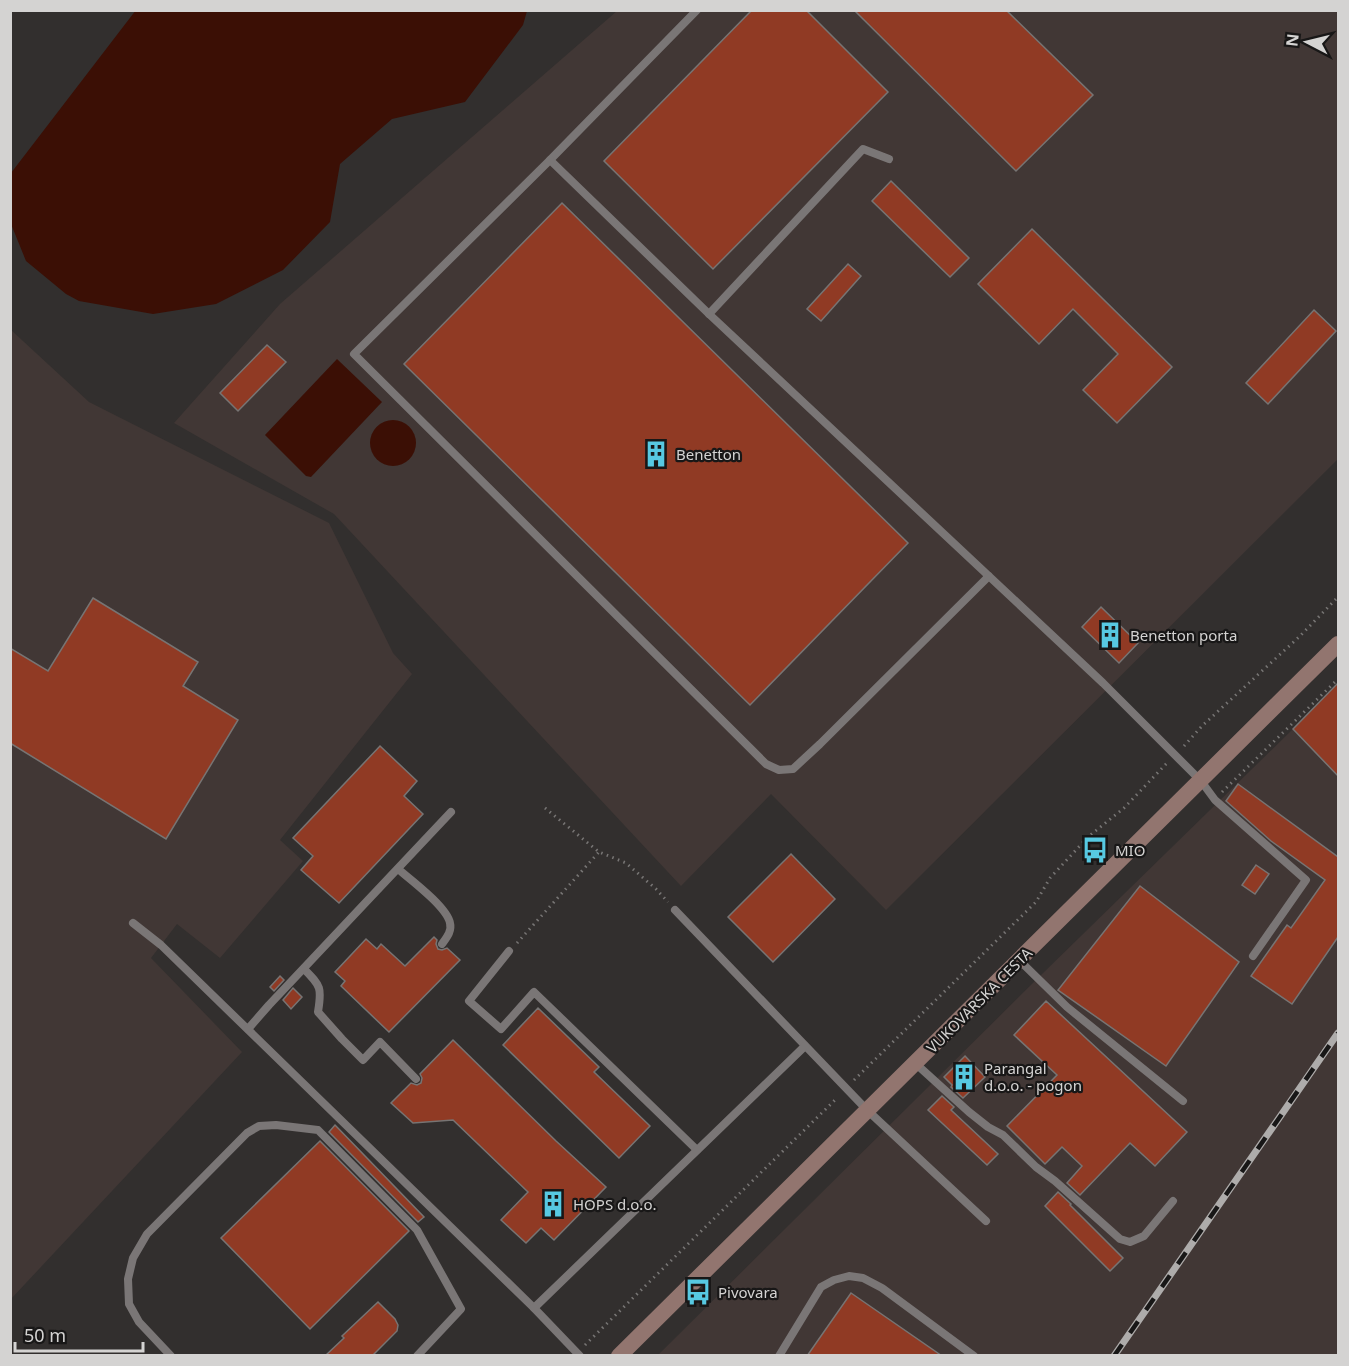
<svg xmlns="http://www.w3.org/2000/svg" width="1349" height="1366" font-family="'Noto Sans',sans-serif">
	<style>
		.built { fill: #413735 }
		.water { fill: #3b0f05 }
		.building { fill: #903a24; stroke: #777473; stroke-width: 1.5 }
		.lines { fill: none; stroke-linecap: round; stroke-linejoin: round }
		.path { stroke: #787675; stroke-width: 3; stroke-dasharray: 1.5 4.5; stroke-linecap: butt }
		.service { stroke: #7a7676; stroke-width: 8 }
		.secondary { stroke: #92756f; stroke-width: 16 }
		.rail-casing { stroke: #aeacab; stroke-width: 7 }
		.rail { stroke: #181717; stroke-width: 4.5; stroke-dasharray: 14; stroke-linecap: butt }
		.labels { text-anchor: middle; dominant-baseline: central; stroke-width: 4.5; stroke-linejoin: round; paint-order: stroke }
		.poi-label { font-size: 15px; fill: #d4d3d2; stroke: #181717; text-anchor: start }
		.street-label { font-size: 15px; fill: #d4d3d2; stroke: #181717 }
	</style>
	<rect width="100%" height="100%" fill="#322f2e"/>
	<g class="built">
		<path d="M 617,11 L 1338,11 L 1338,459 L 886,910 L 771,794 L 681,886 L 334,514 L 174,423 L 280,304 Z"/>
		<path d="M 10,329 L 89,402 L 329,523 L 393,653 L 412,674 L 280,840 L 303,861 L 220,958 L 177,924 L 151,958 L 242,1052 L 11,1299 Z"/>
		<path d="M 1338,685 L 1338,1355 L 657,1356 L 1038,978 Z"/>
	</g>
	<g class="water">
		<path d="M 136,10 L 527,10 L 527,11 L 523,25 L 465,102 L 392,119 L 340,164 L 330,222 L 283,270 L 216,304 L 153,314 L 79,301 L 66,294 L 26,261 L 11,224 L 11,173 Z"/>
		<path d="M 337,359 L 382,402 L 311,477 L 306,476 L 265,435 Z"/>
		<circle cx="393" cy="443" r="23"/>
	</g>
	<g class="building">
		<path d="M 752,10 L 806,10 L 888,92 L 713,269 L 604,161 Z"/>
		<path d="M 854,10 L 1006,10 L 1093,95 L 1016,171 Z"/>
		<path d="M 891,181 L 969,258 L 950,277 L 872,201 Z"/>
		<path d="M 562,203 L 908,543 L 750,705 L 404,364 Z"/>
		<path d="M 1032,229 L 1172,367 L 1117,423 L 1083,390 L 1118,354 L 1073,309 L 1039,344 L 978,284 Z"/>
		<path d="M 848,264 L 861,276 L 821,321 L 807,309 Z"/>
		<path d="M 1314,310 L 1336,331 L 1268,404 L 1246,383 Z"/>
		<path d="M 267,345 L 286,362 L 238,411 L 220,393 Z"/>
		<path d="M 93,598 L 198,662 L 183,686 L 238,720 L 166,839 L 10,743 L 10,648 L 48,671 Z"/>
		<path d="M 1101,607 L 1138,643 L 1119,663 L 1082,627 Z"/>
		<path d="M 1338,683 L 1338,776 L 1293,729 Z"/>
		<path d="M 380,746 L 417,781 L 404,796 L 423,814 L 339,903 L 301,870 L 313,856 L 293,838 Z"/>
		<path d="M 1238,784 L 1338,857 L 1338,937 L 1292,1004 L 1251,976 L 1287,925 L 1291,928 L 1325,880 L 1271,841 L 1226,801 Z"/>
		<path d="M 791,854 L 835,899 L 773,962 L 728,917 Z"/>
		<path d="M 1256,865 L 1269,874 L 1255,894 L 1242,885 Z"/>
		<path d="M 1140,886 L 1239,962 L 1166,1066 L 1058,990 Z"/>
		<path d="M 434,937 L 437,940 L 436,944 L 438,949 L 442,950 L 447,948 L 460,960 L 389,1032 L 341,986 L 345,981 L 335,972 L 366,939 L 377,949 L 381,944 L 405,966 Z"/>
		<path d="M 280,976 L 284,980 L 274,991 L 270,987 Z"/>
		<path d="M 293,988 L 302,997 L 291,1009 L 283,1000 Z"/>
		<path d="M 1046,1001 L 1187,1132 L 1155,1166 L 1130,1143 L 1080,1195 L 1067,1183 L 1082,1166 L 1062,1147 L 1045,1164 L 1007,1126 L 1057,1075 L 1014,1035 Z"/>
		<path d="M 538,1008 L 599,1067 L 594,1072 L 650,1126 L 619,1158 L 503,1045 Z"/>
		<path d="M 453,1040 L 556,1141 L 606,1187 L 554,1240 L 541,1228 L 526,1243 L 501,1220 L 528,1192 L 453,1120 L 413,1123 L 391,1103 L 411,1083 L 417,1085 L 421,1083 L 422,1078 L 420,1074 Z"/>
		<path d="M 965,1056 L 985,1077 L 963,1098 L 951,1087 L 952,1085 L 944,1077 Z"/>
		<path d="M 942,1096 L 954,1107 L 951,1110 L 998,1154 L 987,1165 L 928,1110 Z"/>
		<path d="M 335,1125 L 424,1217 L 418,1222 L 329,1132 Z"/>
		<path d="M 320,1141 L 409,1231 L 310,1329 L 221,1238 Z"/>
		<path d="M 1058,1192 L 1071,1204 L 1070,1205 L 1123,1258 L 1110,1271 L 1045,1206 Z"/>
		<path d="M 851,1293 L 942,1356 L 807,1356 Z"/>
		<path d="M 378,1302 L 395,1319 L 398,1325 L 397,1331 L 372,1356 L 325,1356 L 344,1338 L 342,1336 Z"/>
	</g>
	<g class="lines">
		<g class="path">
			<path d="M 1184,746 L 1202,726 L 1299,637 L 1338,597"/>
			<path d="M 1222,792 L 1338,679"/>
			<path d="M 545,808 L 599,852 L 626,863 L 656,889 L 668,902"/>
			<path d="M 517,943 L 599,852"/>
			<path d="M 854,1080 L 1036,902 L 1050,878 L 1088,837 L 1124,808 L 1167,763"/>
			<path d="M 585,1345 L 837,1098"/>
		</g>
		<g class="service">
			<path d="M 550,160 L 697,10"/>
			<path d="M 709,314 L 863,149 L 889,159"/>
			<path d="M 989,576 L 820,744 L 793,769 L 779,770 L 766,764 L 354,354 L 550,160 L 709,314 L 1103,683 L 1201,781 L 1215,800 L 1306,880 L 1253,956"/>
			<path d="M 398,869 C 411,880 447,907 450,923 C 452,931 447,937 442,944"/>
			<path d="M 675,910 L 867,1110 L 986,1221"/>
			<path d="M 133,923 L 161,945 L 534,1308 L 580,1356"/>
			<path d="M 509,951 L 469,1001 L 501,1029 L 534,992 L 697,1150"/>
			<path d="M 1019,960 L 1067,1007 L 1183,1101"/>
			<path d="M 304,969 C 321,986 322,988 318,1012 L 342,1039 L 363,1060 L 380,1042 L 416,1079"/>
			<path d="M 248,1029 L 269,1005 L 451,812"/>
			<path d="M 915,1063 L 969,1112 L 988,1127 L 1003,1135 L 1036,1167 L 1055,1181 L 1120,1239 L 1130,1242 L 1144,1236 L 1173,1201"/>
			<path d="M 534,1308 L 805,1046"/>
			<path d="M 171,1356 L 139,1322 L 129,1304 L 128,1279 L 133,1258 L 147,1234 L 247,1133 L 259,1126 L 276,1125 L 318,1130 L 417,1230 L 461,1309 L 417,1356"/>
			<path d="M 779,1356 L 821,1287 L 834,1280 L 849,1276 L 863,1278 L 882,1288 L 974,1356"/>
		</g>
		<path class="secondary" d="M 619,1356 L 1338,644"/>
		<g class="rail-casing">
			<path id="rail" d="M 1114,1356 L 1338,1033"/>
		</g>
		<use href="#rail" class="rail"/>
	</g>
	<defs>
		<g id="building-bare" transform="scale(2.07)"><path d="M-4-6H4V6H1V3H-1V6H-4ZM-2.5-4.3h1.7v1.8h-1.7ZM.8-4.3h1.7v1.8H.8ZM-2.5-1h1.7V.8h-1.7ZM.8-1h1.7V.8H.8Z" fill="#57c9e2" stroke="#181717" stroke-width="2.5" paint-order="stroke"/></g>
		<g id="bus-bare" transform="scale(2.07)"><path d="M-5-6H5V4H4V6H2V4H-2V6H-4V4H-5ZM-3.5-4V0h7V-4ZM-3.5 1.2v1.5H-2V1.2ZM2 1.2v1.5H3.5V1.2Z" fill="#57c9e2" stroke="#181717" stroke-width="2.5" paint-order="stroke"/></g>
	</defs>
	<g fill-rule="evenodd">
		<use href="#building-bare" x="656" y="454"/>
		<use href="#building-bare" x="1110" y="635"/>
		<use href="#bus-bare" x="1095" y="850"/>
		<use href="#building-bare" x="964" y="1077"/>
		<use href="#building-bare" x="553" y="1204"/>
		<use href="#bus-bare" x="698" y="1292"/>
	</g>
	<g class="labels">
		<g class="poi-label">
			<text x="676" y="454">Benetton</text>
			<text x="1130" y="635">Benetton porta</text>
			<text x="1115" y="850">MIO</text>
			<text x="984" y="1068">Parangal<tspan x="984" dy="17">d.o.o. - pogon</tspan></text>
			<text x="573" y="1204">HOPS d.o.o.</text>
			<text x="718" y="1292">Pivovara</text>
		</g>
		<g class="street-label">
			<text transform="translate(979 1000) rotate(-45)">VUKOVARSKA CESTA</text>
		</g>
	</g>
	<rect width="1349" height="1366" fill="none" stroke="#d4d3d2" stroke-width="24"/>
	<g transform="translate(1307 42) rotate(277)" stroke="#181717" stroke-width="4.5" paint-order="stroke">
	<path d="M0-4.5L10 22L0 15L-10 22Z" fill="#d4d3d2"/>
	<text y="-9" font-size="16" font-weight="bold" text-anchor="middle" fill="#d4d3d2">N</text>
	</g>
	<path d="M15 1342v9h128v-9" fill="none" stroke="#d4d3d2" stroke-width="3"/>
	<text x="24" y="1342" font-size="18" fill="#d4d3d2" stroke="#181717" stroke-width="4.5" paint-order="stroke">50 m</text>
</svg>
